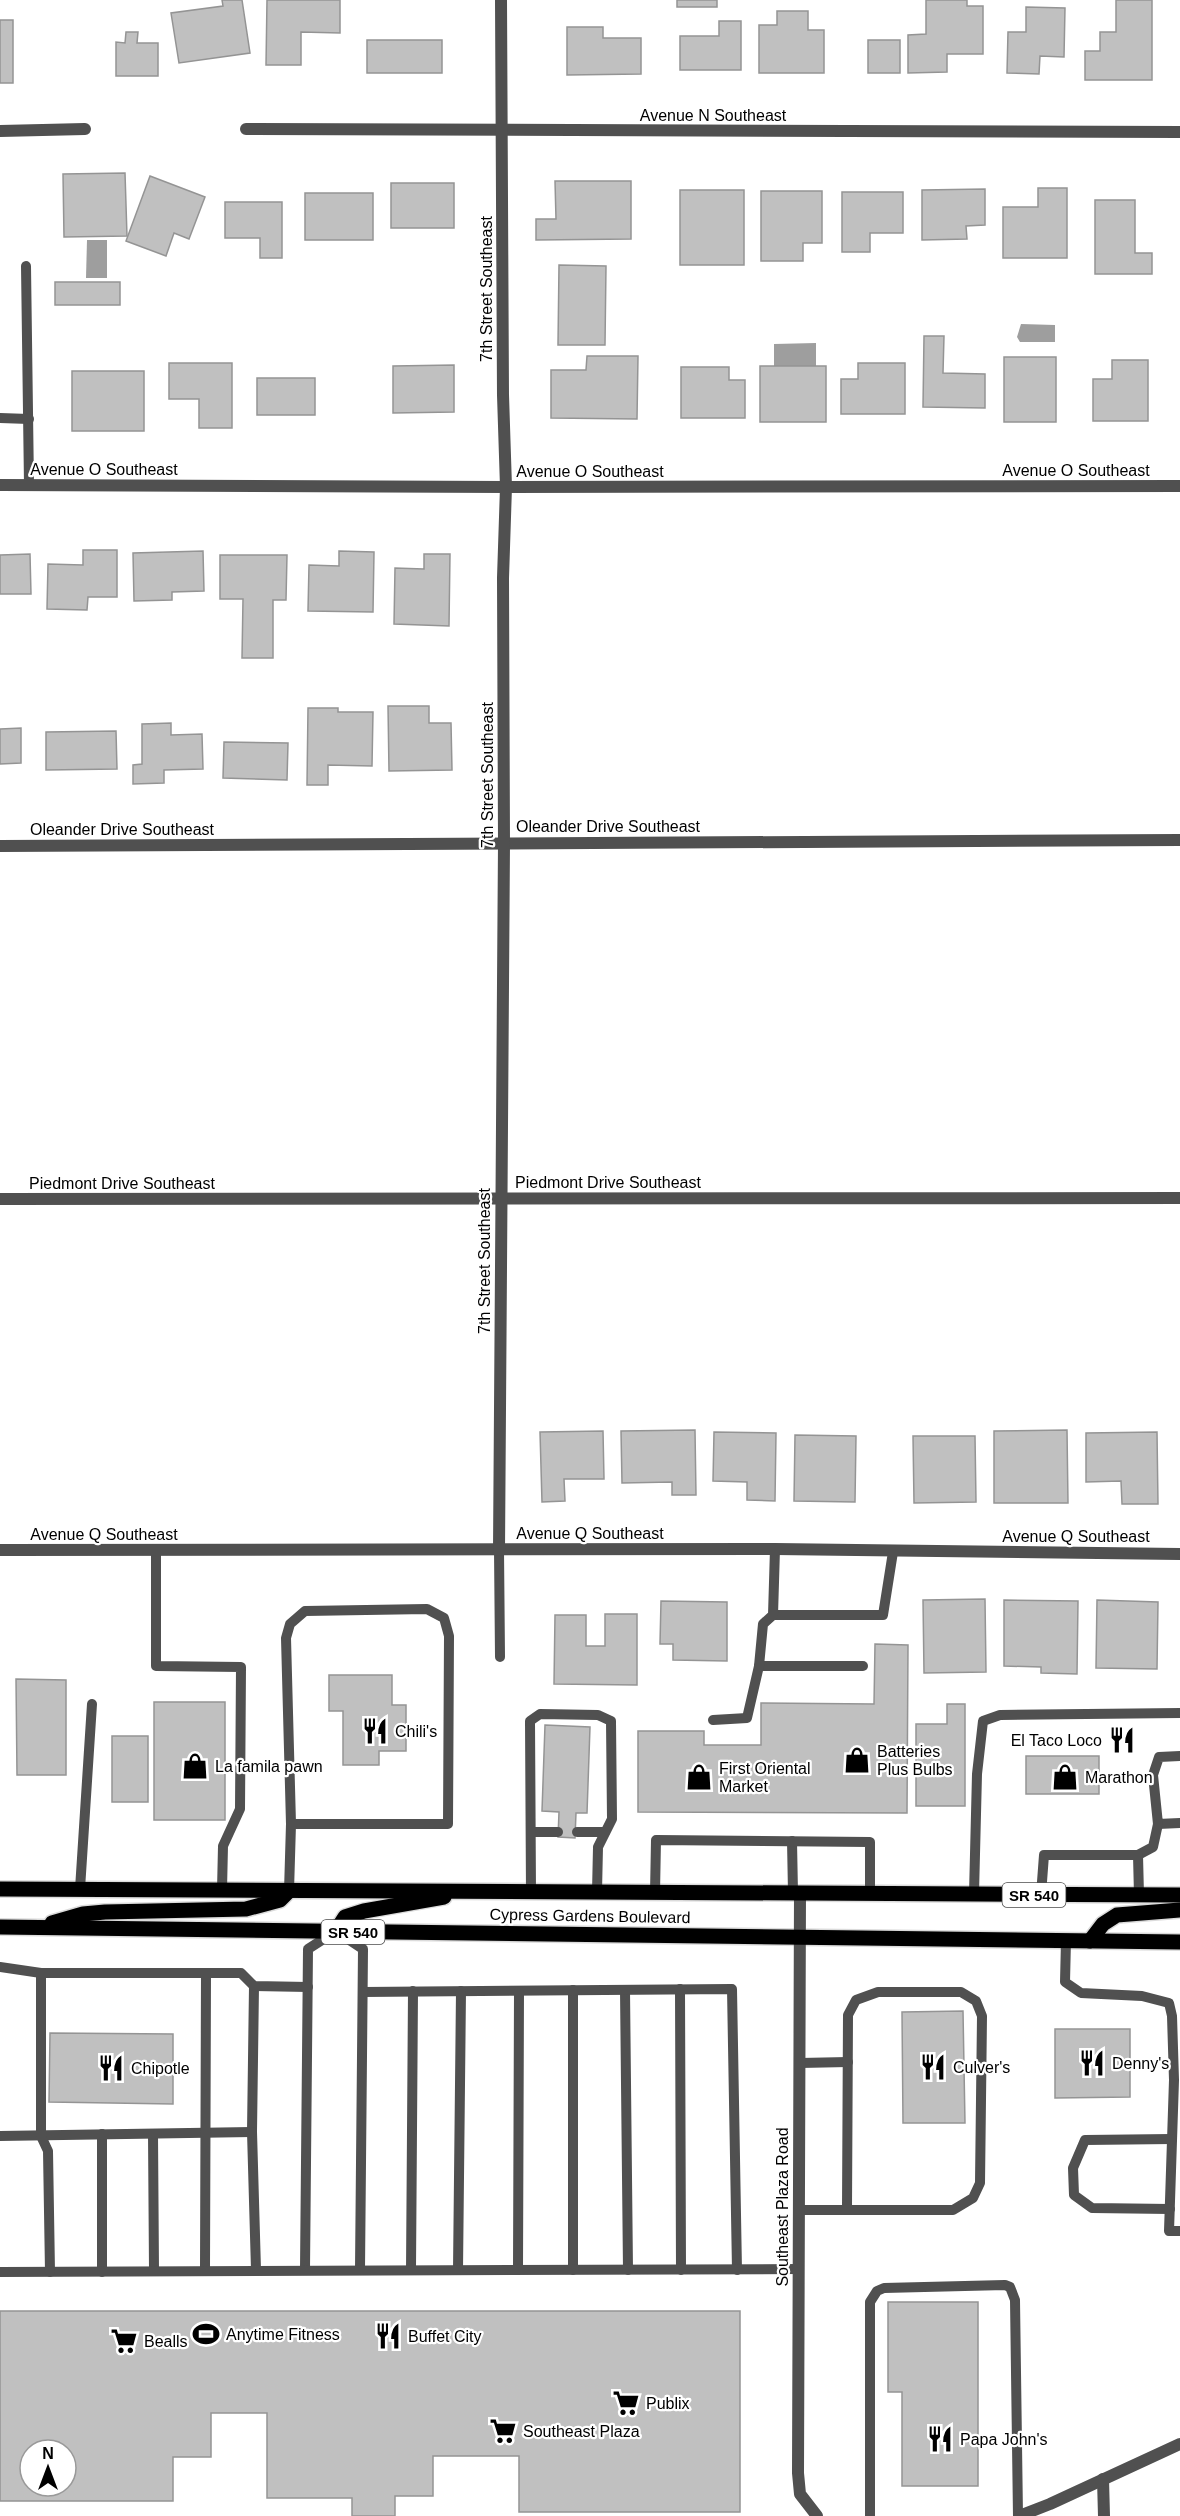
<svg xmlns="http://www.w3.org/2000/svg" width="1180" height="2516" font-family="Arial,sans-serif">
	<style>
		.water { fill: #9e9e9e }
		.building { fill: #c0c0c0; stroke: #949494; stroke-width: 1.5; fill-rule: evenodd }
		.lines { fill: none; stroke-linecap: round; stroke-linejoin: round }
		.primary-casing { stroke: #dbdbdb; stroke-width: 18 }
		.service { stroke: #505050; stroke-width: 10 }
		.minor { stroke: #505050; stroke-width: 12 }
		.primary { stroke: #000; stroke-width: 15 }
		.labels { text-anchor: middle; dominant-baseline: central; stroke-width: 4.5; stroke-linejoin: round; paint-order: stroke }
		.shield { fill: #fff; stroke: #4c4c4c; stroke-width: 1.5 }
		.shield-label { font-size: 15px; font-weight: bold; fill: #000 }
		.street-label { font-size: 16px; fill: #000; stroke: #fff }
		.poi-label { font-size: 16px; fill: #000; stroke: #fff; text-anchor: start }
	</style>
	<rect width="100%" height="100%" fill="#fff"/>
	<g class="water">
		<path d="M 87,240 L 107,240 L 107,278 L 86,278 Z"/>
		<path d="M 1021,324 L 1055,325 L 1055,342 L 1020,342 L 1017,337 Z"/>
		<path d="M 816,343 L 816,366 L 774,366 L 774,344 Z"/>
	</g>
	<g class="building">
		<path d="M 222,0 L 242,0 L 250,53 L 179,63 L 171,13 L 223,6 Z"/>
		<path d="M 267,0 L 340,0 L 340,33 L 301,32 L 301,65 L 266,65 Z"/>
		<rect x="677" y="0" width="40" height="7"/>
		<path d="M 926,0 L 967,0 L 967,6 L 983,6 L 983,54 L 947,54 L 947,72 L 908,73 L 908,35 L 926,34 Z"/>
		<path d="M 1116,0 L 1152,0 L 1152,80 L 1085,80 L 1085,51 L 1100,51 L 1100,32 L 1116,32 Z"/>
		<path d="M 1026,7 L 1065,8 L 1064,57 L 1040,56 L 1039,74 L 1007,73 L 1008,32 L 1026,32 Z"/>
		<path d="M 777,11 L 808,11 L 808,30 L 824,30 L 824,73 L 759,73 L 759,25 L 777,25 Z"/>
		<rect x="0" y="20" width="13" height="63"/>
		<path d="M 719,21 L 741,21 L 741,70 L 680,70 L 680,36 L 719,36 Z"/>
		<path d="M 567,27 L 603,27 L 603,38 L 641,38 L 641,74 L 567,75 Z"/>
		<path d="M 126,32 L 138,32 L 137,43 L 158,43 L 158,76 L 116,76 L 116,42 L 125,43 Z"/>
		<rect x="367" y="40" width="75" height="33"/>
		<rect x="868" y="40" width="32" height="33"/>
		<path d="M 125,173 L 127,236 L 64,237 L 63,174 Z"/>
		<path d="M 150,176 L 205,197 L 189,239 L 174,233 L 166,256 L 126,241 Z"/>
		<path d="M 555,181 L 631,181 L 631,239 L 536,240 L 536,219 L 556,219 Z"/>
		<rect x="391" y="183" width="63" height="45"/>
		<path d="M 1038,188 L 1067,188 L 1067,258 L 1003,258 L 1003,207 L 1038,207 Z"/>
		<path d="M 985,189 L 985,225 L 966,226 L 967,239 L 922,240 L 922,190 Z"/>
		<rect x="680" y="190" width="64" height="75"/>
		<path d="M 761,191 L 822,191 L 822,243 L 803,243 L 803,261 L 761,261 Z"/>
		<path d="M 842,192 L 903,192 L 903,233 L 870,233 L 870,252 L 842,252 Z"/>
		<rect x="305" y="193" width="68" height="47"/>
		<path d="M 1095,200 L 1135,200 L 1135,253 L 1152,253 L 1152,274 L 1095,274 Z"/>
		<path d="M 225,202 L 282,202 L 282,258 L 260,258 L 260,238 L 225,238 Z"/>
		<path d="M 559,265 L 606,266 L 605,345 L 558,345 Z"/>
		<rect x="55" y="282" width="65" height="23"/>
		<path d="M 924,336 L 944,336 L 943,373 L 985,374 L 985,408 L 923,407 Z"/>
		<path d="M 587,356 L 638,356 L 637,419 L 551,418 L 551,370 L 586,370 Z"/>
		<rect x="1004" y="357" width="52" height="65"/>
		<path d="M 1112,360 L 1148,360 L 1148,421 L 1093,421 L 1093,379 L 1112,379 Z"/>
		<path d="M 169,363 L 232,363 L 232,428 L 199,428 L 199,399 L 169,399 Z"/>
		<path d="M 858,363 L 905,363 L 905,414 L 841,414 L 841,379 L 858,379 Z"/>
		<path d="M 454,365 L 454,412 L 393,413 L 393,366 Z"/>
		<rect x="760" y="366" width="66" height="56"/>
		<path d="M 681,367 L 729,367 L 729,380 L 745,380 L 745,418 L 681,418 Z"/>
		<rect x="72" y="371" width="72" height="60"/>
		<rect x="257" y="378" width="58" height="37"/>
		<path d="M 83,550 L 117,550 L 117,597 L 88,597 L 87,610 L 47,609 L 48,564 L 83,565 Z"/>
		<path d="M 203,551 L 204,591 L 172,592 L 172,600 L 134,601 L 133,553 Z"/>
		<path d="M 339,551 L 374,552 L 373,612 L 308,611 L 309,565 L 339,566 Z"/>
		<path d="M 30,554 L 31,594 L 0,594 L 0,555 Z"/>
		<path d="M 424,554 L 450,554 L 449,626 L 394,624 L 395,568 L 424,569 Z"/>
		<path d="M 220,555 L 287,555 L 286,600 L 273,600 L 273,658 L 242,658 L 243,599 L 220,599 Z"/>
		<path d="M 388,706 L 429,706 L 429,723 L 451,723 L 452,770 L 389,771 Z"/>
		<path d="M 308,708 L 338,708 L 338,712 L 373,712 L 372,766 L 328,765 L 328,785 L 307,785 Z"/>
		<path d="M 171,723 L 171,735 L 202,734 L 203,769 L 164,770 L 164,783 L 133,784 L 133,765 L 142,764 L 142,724 Z"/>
		<path d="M 21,728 L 21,763 L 0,764 L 0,729 Z"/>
		<path d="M 116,731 L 117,769 L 46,770 L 46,732 Z"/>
		<path d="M 224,742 L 288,743 L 287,780 L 223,778 Z"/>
		<path d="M 695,1430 L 696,1495 L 672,1495 L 672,1482 L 622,1483 L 621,1431 Z"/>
		<path d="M 1067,1430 L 1068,1503 L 994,1503 L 994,1431 Z"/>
		<path d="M 603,1431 L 604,1479 L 564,1479 L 565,1501 L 542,1502 L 540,1432 Z"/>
		<path d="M 714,1432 L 776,1433 L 775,1501 L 747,1500 L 747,1482 L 713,1481 Z"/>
		<path d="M 1157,1432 L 1158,1504 L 1122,1504 L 1121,1481 L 1086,1482 L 1086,1433 Z"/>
		<path d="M 795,1435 L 856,1436 L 855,1502 L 794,1501 Z"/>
		<path d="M 913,1436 L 975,1436 L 976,1502 L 914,1503 Z"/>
		<path d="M 985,1599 L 986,1672 L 924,1673 L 923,1600 Z"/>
		<path d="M 1004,1600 L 1078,1601 L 1077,1674 L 1041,1673 L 1041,1667 L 1004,1666 Z"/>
		<path d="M 1097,1600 L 1158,1602 L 1157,1669 L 1096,1668 Z"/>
		<path d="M 661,1601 L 727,1602 L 727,1661 L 673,1660 L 673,1644 L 660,1644 Z"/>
		<path d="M 605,1614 L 637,1614 L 637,1685 L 554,1684 L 555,1615 L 586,1615 L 586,1646 L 605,1646 Z"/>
		<path d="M 875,1644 L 908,1645 L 907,1813 L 638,1812 L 638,1731 L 704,1731 L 704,1745 L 761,1745 L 761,1703 L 874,1704 Z"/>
		<path d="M 329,1675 L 392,1675 L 392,1705 L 406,1705 L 406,1751 L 379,1751 L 379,1765 L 343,1765 L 343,1711 L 329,1711 Z"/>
		<path d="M 16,1679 L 66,1680 L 66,1775 L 17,1775 Z"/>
		<rect x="154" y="1702" width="71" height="118"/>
		<path d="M 947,1704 L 965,1704 L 965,1806 L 916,1806 L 916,1724 L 947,1724 Z"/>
		<path d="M 545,1725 L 590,1727 L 587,1813 L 576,1813 L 575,1838 L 558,1837 L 559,1812 L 542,1811 Z"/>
		<rect x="112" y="1736" width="36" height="66"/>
		<rect x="1026" y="1756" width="73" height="38"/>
		<path d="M 963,2011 L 965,2123 L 903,2123 L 902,2012 Z"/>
		<path d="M 1055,2029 L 1130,2029 L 1130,2097 L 1055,2098 Z"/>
		<path d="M 50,2033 L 173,2034 L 173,2104 L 49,2102 Z"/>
		<path d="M 888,2302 L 978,2302 L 978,2486 L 902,2486 L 902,2392 L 888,2392 Z"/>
		<path d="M 0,2311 L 740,2311 L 740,2512 L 519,2512 L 519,2456 L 433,2456 L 433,2496 L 395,2496 L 395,2516 L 352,2516 L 352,2498 L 267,2498 L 267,2413 L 211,2413 L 211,2457 L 173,2457 L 173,2501 L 0,2501 ZM 30,2450 L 66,2450 L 66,2486 L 30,2486 Z"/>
	</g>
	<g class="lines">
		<g class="primary-casing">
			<g id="primary">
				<path d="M 0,1889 L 1180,1895"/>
				<path d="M 52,1923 L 83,1914 L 105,1912 L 246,1909 L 280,1900 L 289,1891"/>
				<path d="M 0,1927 L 1180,1942"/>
				<path d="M 336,1931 L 345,1917 L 364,1911 L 444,1897"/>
				<path d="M 1090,1941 L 1103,1924 L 1117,1915 L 1180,1910"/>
			</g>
		</g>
		<g class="service">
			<path d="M 26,266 L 29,485"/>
			<path d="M 0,418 L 29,419"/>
			<path d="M 156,1550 L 156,1666 L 241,1667 L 240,1809 L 223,1846 L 222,1890"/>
			<path d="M 499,1550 L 500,1657"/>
			<path d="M 773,1615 L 883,1615 L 893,1552"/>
			<path d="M 759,1666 L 863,1666"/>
			<path d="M 713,1720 L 747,1718 L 759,1666 L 763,1624 L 773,1615 L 775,1549"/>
			<path d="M 1180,1756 L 1159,1757 L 1153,1775 L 1158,1824 L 1180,1823"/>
			<path d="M 531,1832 L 558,1832"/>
			<path d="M 577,1832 L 605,1832"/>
			<path d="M 792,1841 L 793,1893"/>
			<path d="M 1138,1855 L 1153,1847 L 1158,1824"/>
			<path d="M 80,1889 L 92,1704"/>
			<path d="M 289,1891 L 291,1824 L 286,1638 L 290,1624 L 305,1611 L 427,1609 L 444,1618 L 449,1636 L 448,1824 L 291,1824"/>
			<path d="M 531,1892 L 530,1721 L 540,1714 L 598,1715 L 611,1721 L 612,1819 L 598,1847 L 597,1892"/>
			<path d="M 655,1893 L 656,1840 L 870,1842 L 870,1894"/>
			<path d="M 974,1894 L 977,1774 L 983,1721 L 1000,1715 L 1180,1713"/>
			<path d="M 1041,1895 L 1044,1855 L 1138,1855 L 1139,1895"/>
			<path d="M 1066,1940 L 1065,1982 L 1081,1993 L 1142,1996 L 1169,2003 L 1172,2016 L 1174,2080 L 1169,2231 L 1180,2231"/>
			<path d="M 0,1967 L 41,1973"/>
			<path d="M 254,1986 L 252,2132 L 256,2270"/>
			<path d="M 680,1989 L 681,2270"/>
			<path d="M 573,1990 L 573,2270"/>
			<path d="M 625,1990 L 628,2270"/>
			<path d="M 363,1992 L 732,1989 L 737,2270"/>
			<path d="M 800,2063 L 848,2062"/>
			<path d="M 102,2134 L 102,2272"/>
			<path d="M 153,2134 L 154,2271"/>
			<path d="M 0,2136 L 252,2132"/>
			<path d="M 1170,2209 L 1092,2208 L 1074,2195 L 1073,2168 L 1085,2140 L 1172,2139"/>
			<path d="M 799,2210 L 953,2210 L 973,2198 L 980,2183 L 982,2016 L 976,2001 L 961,1992 L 878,1992 L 856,2000 L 848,2015 L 847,2210"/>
			<path d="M 205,2270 L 206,1973"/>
			<path d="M 305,2270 L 308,1949 L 336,1931 L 363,1949 L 360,2270"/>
			<path d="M 411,2270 L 413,1991"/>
			<path d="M 458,2270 L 461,1991"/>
			<path d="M 518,2270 L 519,1991"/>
			<path d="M 0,2272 L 799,2269"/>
			<path d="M 50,2272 L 48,2151 L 41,2136 L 41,1973 L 241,1973 L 254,1986 L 308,1987"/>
			<path d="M 870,2516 L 870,2302 L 877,2291 L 884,2288 L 1005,2285 L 1010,2287 L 1015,2300 L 1018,2516"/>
		</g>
		<g class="minor">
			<path d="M 246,129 L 1180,132"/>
			<path d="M 0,131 L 85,129"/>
			<path d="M 0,485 L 506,487 L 1180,486"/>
			<path d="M 0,846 L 1180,840"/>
			<path d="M 0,1199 L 1180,1198"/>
			<path d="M 0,1550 L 775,1549 L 1180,1554"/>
			<path d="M 499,1550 L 504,843 L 503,578 L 506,487 L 503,395 L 501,0"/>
			<path d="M 800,1893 L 798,2473 L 800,2494 L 817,2516"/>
			<path d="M 1103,2479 L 1104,2516"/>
			<path d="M 1019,2516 L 1050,2504 L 1180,2444"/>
		</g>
		<use href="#primary" class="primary"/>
	</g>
	<defs>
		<g id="restaurant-bare" transform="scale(2.07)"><path d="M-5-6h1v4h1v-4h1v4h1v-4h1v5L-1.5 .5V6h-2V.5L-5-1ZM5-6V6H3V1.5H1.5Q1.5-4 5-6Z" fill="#000" stroke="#fff" stroke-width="2.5" paint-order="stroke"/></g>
		<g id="shop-bare" transform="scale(2.07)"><path d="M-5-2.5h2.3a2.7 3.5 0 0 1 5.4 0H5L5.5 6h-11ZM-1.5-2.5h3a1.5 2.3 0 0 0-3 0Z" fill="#000" stroke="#fff" stroke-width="2.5" paint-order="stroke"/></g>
		<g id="stadium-bare" transform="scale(2.07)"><path d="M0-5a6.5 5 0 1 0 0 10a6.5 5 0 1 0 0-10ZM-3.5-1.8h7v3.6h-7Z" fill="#000" stroke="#fff" stroke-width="2.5" paint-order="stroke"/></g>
		<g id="supermarket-bare" transform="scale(2.07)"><path d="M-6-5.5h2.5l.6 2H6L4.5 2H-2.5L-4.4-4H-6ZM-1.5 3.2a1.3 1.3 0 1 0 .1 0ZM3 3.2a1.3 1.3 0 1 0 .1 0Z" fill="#000" stroke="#fff" stroke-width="2.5" paint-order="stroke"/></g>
	</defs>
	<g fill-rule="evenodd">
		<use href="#restaurant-bare" x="375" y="1731"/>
		<use href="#restaurant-bare" x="1122" y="1740"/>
		<use href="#shop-bare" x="857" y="1760"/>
		<use href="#shop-bare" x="195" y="1766"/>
		<use href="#shop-bare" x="699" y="1777"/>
		<use href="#shop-bare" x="1065" y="1777"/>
		<use href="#restaurant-bare" x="1092" y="2063"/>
		<use href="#restaurant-bare" x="933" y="2067"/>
		<use href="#restaurant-bare" x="111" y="2068"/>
		<use href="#stadium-bare" x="206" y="2334"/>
		<use href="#restaurant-bare" x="388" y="2336"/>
		<use href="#supermarket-bare" x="124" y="2341"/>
		<use href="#supermarket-bare" x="626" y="2403"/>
		<use href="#supermarket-bare" x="503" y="2431"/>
		<use href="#restaurant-bare" x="940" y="2439"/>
	</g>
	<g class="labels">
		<g class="shield">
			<rect x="1002.5" y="1883" width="63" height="24" rx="4.5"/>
			<rect x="321.5" y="1920" width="63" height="24" rx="4.5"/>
		</g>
		<g class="shield-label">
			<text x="1034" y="1895">SR 540</text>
			<text x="353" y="1932">SR 540</text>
		</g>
		<g class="street-label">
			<text x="713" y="115">Avenue N Southeast</text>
			<text transform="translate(486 289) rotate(-90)">7th Street Southeast</text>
			<text x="104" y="469">Avenue O Southeast</text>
			<text x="1076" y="470">Avenue O Southeast</text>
			<text x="590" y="471">Avenue O Southeast</text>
			<text transform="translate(487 775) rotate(-90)">7th Street Southeast</text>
			<text x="608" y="826">Oleander Drive Southeast</text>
			<text x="122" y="829">Oleander Drive Southeast</text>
			<text x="608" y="1182">Piedmont Drive Southeast</text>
			<text x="122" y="1183">Piedmont Drive Southeast</text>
			<text transform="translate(484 1261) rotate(-90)">7th Street Southeast</text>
			<text x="590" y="1533">Avenue Q Southeast</text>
			<text x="104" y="1534">Avenue Q Southeast</text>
			<text x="1076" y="1536">Avenue Q Southeast</text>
			<text transform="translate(590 1916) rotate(1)">Cypress Gardens Boulevard</text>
			<text transform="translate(782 2207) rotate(-90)">Southeast Plaza Road</text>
		</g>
		<g class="poi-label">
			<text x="395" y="1731">Chili's</text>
			<text x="1102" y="1740" text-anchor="end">El Taco Loco</text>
			<text x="877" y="1751">Batteries<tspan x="877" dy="18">Plus Bulbs</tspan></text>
			<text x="215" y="1766">La famila pawn</text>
			<text x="719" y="1768">First Oriental<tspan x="719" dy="18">Market</tspan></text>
			<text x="1085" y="1777">Marathon</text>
			<text x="1112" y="2063">Denny's</text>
			<text x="953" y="2067">Culver's</text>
			<text x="131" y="2068">Chipotle</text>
			<text x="226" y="2334">Anytime Fitness</text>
			<text x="408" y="2336">Buffet City</text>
			<text x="144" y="2341">Bealls</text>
			<text x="646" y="2403">Publix</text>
			<text x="523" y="2431">Southeast Plaza</text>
			<text x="960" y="2439">Papa John's</text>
		</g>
	</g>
	<g transform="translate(48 2468)"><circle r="28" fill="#ffffff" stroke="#999999" stroke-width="1.5"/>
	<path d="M0-4.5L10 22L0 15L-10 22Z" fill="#000000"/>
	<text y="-9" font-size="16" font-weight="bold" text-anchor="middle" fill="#000000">N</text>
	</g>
</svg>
